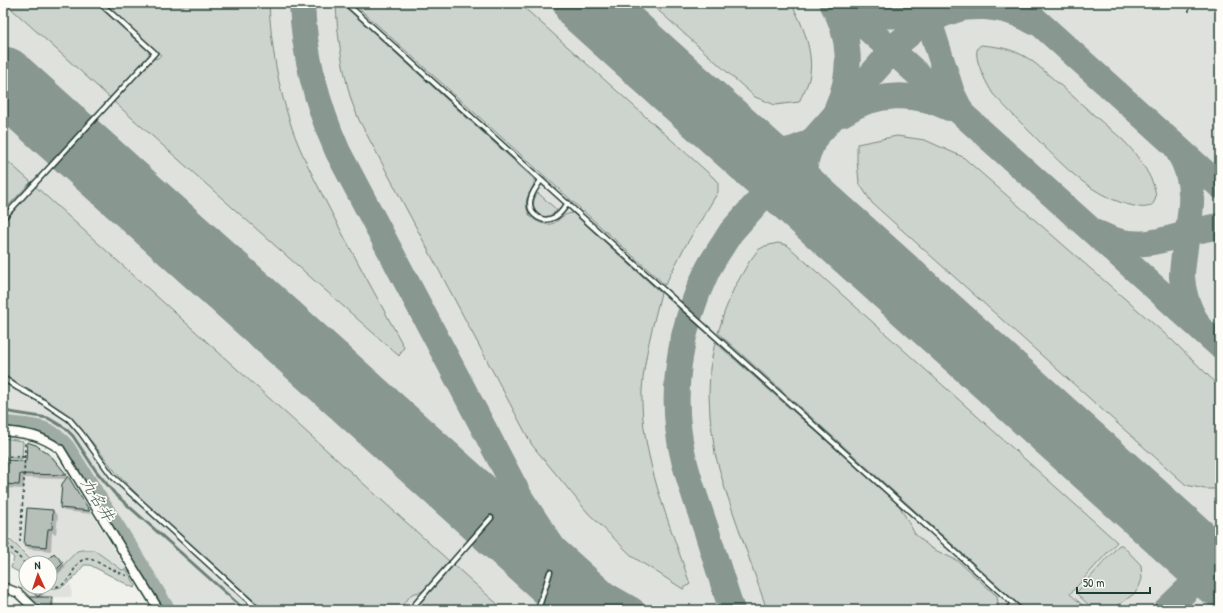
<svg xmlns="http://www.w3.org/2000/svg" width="1223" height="613" font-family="'Patrick Hand','Klee One',sans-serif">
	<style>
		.built { fill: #dfe2dc }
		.green { fill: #cdd3cd; stroke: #768880 }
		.shadow { fill: #0003 }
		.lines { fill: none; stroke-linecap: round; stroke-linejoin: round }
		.stream { stroke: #6c8077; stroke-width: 3 }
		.river { stroke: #9faca4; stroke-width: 17 }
		.taxiway { stroke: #889790; stroke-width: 26 }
		.runway { stroke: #889790; stroke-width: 65 }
		.building { fill: #b6bfb8; stroke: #1f3d34 }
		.lane-casing { stroke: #1f3d34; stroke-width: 7 }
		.street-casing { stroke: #1f3d34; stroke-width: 11 }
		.path { stroke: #1f3d34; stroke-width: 1.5; stroke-dasharray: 3 3; stroke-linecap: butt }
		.lane { stroke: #fdfcf7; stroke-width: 4 }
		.street { stroke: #fdfcf7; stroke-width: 8 }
		.labels { text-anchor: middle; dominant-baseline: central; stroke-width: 3.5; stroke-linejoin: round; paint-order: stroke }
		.water-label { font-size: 16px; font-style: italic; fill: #455e56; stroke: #fdfcf7 }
	</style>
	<rect width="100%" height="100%" fill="#f0f1eb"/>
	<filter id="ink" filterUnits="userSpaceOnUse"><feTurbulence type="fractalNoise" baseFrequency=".025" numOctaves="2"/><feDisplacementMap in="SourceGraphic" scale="8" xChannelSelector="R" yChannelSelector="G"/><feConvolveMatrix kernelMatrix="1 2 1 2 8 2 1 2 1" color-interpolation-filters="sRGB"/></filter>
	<g filter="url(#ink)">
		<g class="built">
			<path d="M 3,3 L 1220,3 L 1220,610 L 163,610 L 68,453 L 58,440 L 50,434 L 40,431 L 3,425 Z"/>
			<path d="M 27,441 L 37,445 L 53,455 L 68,474 L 126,569 L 122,570 L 95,550 L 81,549 L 77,550 L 53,576 L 50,574 L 50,563 L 36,563 L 3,530 L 3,457 L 25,459 L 25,442 Z"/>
			<path d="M 26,578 L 26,587 L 46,587 L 53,589 L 60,589 L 71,584 L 72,597 L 52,597 L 52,610 L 40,610 L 17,588 Z"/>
		</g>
		<g class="green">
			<path d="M 5,3 L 95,3 L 149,52 L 149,56 L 113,97 L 109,97 Z"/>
			<path d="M 104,3 L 269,3 C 271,46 278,87 292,128 C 301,154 314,178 326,202 C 351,251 378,299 404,347 L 399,356 L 114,102 L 153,59 L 158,58 L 161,55 Z"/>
			<path d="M 336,3 L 341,3 L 534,179 C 535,187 531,189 528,196 C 524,204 527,216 535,220 C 540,223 545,225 551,224 C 561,221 560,214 573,213 L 661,293 C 653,325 644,357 642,391 C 640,455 670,524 690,584 L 683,589 L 633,557 L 588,513 L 532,445 L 359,120 C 356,112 352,104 350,96 C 342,66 337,34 336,3 Z"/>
			<path d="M 353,3 L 519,3 L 714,178 L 718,183 L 718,192 L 683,250 L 665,285 Z"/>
			<path d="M 650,3 L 791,3 C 803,24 815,55 809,79 C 807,87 802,95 799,102 L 775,105 L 755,97 Z"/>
			<path d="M 981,45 C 1004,47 1018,50 1036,64 C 1056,81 1076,99 1095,116 C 1105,125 1116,133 1125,142 C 1135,152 1160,185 1155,200 C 1152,209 1142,208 1134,206 C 1094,198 1065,168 1038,140 C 1023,125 1008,110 993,94 C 988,86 968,51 981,45 Z"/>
			<path d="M 897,136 L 925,140 L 963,157 L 1172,340 L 1208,375 L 1220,389 L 1220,489 L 1205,489 L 1186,485 L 872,203 L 859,183 L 857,161 L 857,144 Z"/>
			<path d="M 3,157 L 31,182 L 11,203 L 3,210 Z"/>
			<path d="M 35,186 L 449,561 L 423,591 L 412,594 L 398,610 L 264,610 L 158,515 L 118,475 L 92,442 L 69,416 L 44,399 L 8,378 L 3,373 L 3,223 Z"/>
			<path d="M 538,193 L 557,210 C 540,228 526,205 538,193 Z"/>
			<path d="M 778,243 L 787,245 L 1117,542 L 1070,594 L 1088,610 L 1025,610 L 718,333 L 724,313 L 734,288 L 749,262 L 758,250 L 765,246 Z"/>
			<path d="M 715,342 L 899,505 L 915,534 L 931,548 L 958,561 L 997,596 L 999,610 L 767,610 L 725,489 L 715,454 L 710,416 L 709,394 L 710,368 Z"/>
			<path d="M 3,438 L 23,441 L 22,459 L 3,457 Z"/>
			<path d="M 3,534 L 16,545 L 34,563 L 26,563 L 26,576 L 11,568 L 14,558 L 3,547 Z"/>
			<path d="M 1119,545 L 1122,545 L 1141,565 L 1142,579 L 1139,587 L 1135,593 L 1112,610 L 1094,610 L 1076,593 Z"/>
			<path d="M 81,550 L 94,550 L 122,570 L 126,569 L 136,586 L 134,588 L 90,565 L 84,565 C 74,577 64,593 47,587 L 50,587 L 50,575 L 53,576 L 77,551 Z"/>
			<path d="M 454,565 L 504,610 L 414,610 Z"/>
		</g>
		<g class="shadow">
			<path d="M 3,461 L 55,462 L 70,479 L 91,514 L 64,511 L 61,508 L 67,479 L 24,478 L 24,489 L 3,488 Z"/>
			<path d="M 28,509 L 53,511 L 58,516 L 56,534 L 52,533 L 51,551 L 29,549 L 25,545 Z"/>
			<path d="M 54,555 L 66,567 L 56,576 L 50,571 L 50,563 L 46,563 Z"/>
			<path d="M 28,587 L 39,587 L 45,593 L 41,598 L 51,598 L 54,601 L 54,609 L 44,609 L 33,598 L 40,598 Z"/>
		</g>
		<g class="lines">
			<path class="stream" d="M 3,411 L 48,418 L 65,428 L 73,436 L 96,471 L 115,494 L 245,610"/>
			<path class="river" d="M 3,424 C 32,428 47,424 67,448 L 133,553 L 167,610"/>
			<g class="taxiway">
				<path d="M 302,3 C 304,55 317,105 338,152 L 521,499 L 560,558 L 603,610"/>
				<path d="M 832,3 C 851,36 853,73 837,108"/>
				<path d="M 839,3 L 1220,346"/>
				<path d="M 1017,3 L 1220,186"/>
				<path d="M 924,5 L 952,93 L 960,109"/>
				<path d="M 846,6 C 886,28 941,5 985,7 C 1002,8 1019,13 1034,22"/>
				<path d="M 842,114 C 875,92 914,91 949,108"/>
				<path d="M 732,134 C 738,139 744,143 750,147 C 769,156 794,152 811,141"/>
				<path d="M 812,144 C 798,173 802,192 823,217"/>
				<path d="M 1178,151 C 1198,183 1191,212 1185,247 C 1184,257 1182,267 1182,277 C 1183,293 1188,308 1196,321"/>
				<path d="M 1100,234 C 1144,257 1176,232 1220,226"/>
				<path d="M 467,497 L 522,540 L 557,565"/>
				<path d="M 1166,526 C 1182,537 1200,542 1220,538"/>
				<path d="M 590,586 L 632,610"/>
				<path d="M 732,610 C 723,584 715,558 707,532 C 699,508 690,484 684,460 C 668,396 679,330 707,271 C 714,257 723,245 731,232 L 901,41 L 918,27 L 929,21 L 944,14 L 962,8"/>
				<path d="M 1166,610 L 1196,581 L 1220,555"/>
			</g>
			<g class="runway">
				<path d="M 586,3 L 1220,574"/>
				<path d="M 3,79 L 593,610"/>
			</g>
		</g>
		<g class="building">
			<path d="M 27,442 L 36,445 L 51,456 L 67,475 L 20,474 L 19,485 L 3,484 L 3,460 L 26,461 Z"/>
			<path d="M 68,476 L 79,494 L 90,511 L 60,508 L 62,484 Z"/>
			<path d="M 27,508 L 53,510 L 52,529 L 48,529 L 46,547 L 24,545 Z"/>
			<path d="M 54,553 L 63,563 L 50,576 L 50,563 L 44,563 Z"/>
			<path d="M 27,587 L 46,587 L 38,597 Z"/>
			<path d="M 30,597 L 52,597 L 52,607 L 40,607 Z"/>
		</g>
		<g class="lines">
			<g class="lane-casing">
				<g id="lane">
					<path d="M 346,3 L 541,180 L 1020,610"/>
					<path d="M 541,180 C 537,187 530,194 530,203 C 530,216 543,224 555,217 C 561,214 564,208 568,203"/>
					<path d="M 3,218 L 155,53 L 100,3"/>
					<path d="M 3,378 L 18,388 L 39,399 L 69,419 L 81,433 L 112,476 L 259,610"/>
					<path d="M 410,610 L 491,518"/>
					<path d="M 538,610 L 550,572"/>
					<path d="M 1007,610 L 1013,604"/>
				</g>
			</g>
			<g class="street-casing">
				<g id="street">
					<path d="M 3,431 C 28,434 38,434 60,449 L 159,610"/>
					<path d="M 3,587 L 18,593 L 36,610"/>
				</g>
			</g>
			<g class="path">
				<path d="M 1189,3 L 1189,15"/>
				<path d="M 3,456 L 24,457"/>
				<path d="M 3,539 L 26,565"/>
				<path d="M 20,542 L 24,482 L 25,442"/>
				<path d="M 50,586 C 53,586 57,587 59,586 C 75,582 72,557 90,559 C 94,560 98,563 102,564 C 110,568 119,573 128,576"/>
			</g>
			<use href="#lane" class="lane"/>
			<use href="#street" class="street"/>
		</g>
	</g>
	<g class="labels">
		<g class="water-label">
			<text transform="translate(98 499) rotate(58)">九名井</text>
		</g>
	</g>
	<rect width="1223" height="613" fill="none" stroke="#fdfcf7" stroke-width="16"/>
	<rect x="8" y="8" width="1207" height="597" fill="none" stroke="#1f3d34" stroke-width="1.5" filter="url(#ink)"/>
	<g transform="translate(38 575) rotate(357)"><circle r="19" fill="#fdfcf7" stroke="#a4b0a9"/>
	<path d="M0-3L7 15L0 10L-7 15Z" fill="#c8321e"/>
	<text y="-6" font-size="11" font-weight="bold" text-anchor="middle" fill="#1f3d34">N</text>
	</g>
	<path d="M1077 587v6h73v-6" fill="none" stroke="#1f3d34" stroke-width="2"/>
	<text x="1083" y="587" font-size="12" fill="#1f3d34" stroke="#fdfcf7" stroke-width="3" paint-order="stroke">50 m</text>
</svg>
